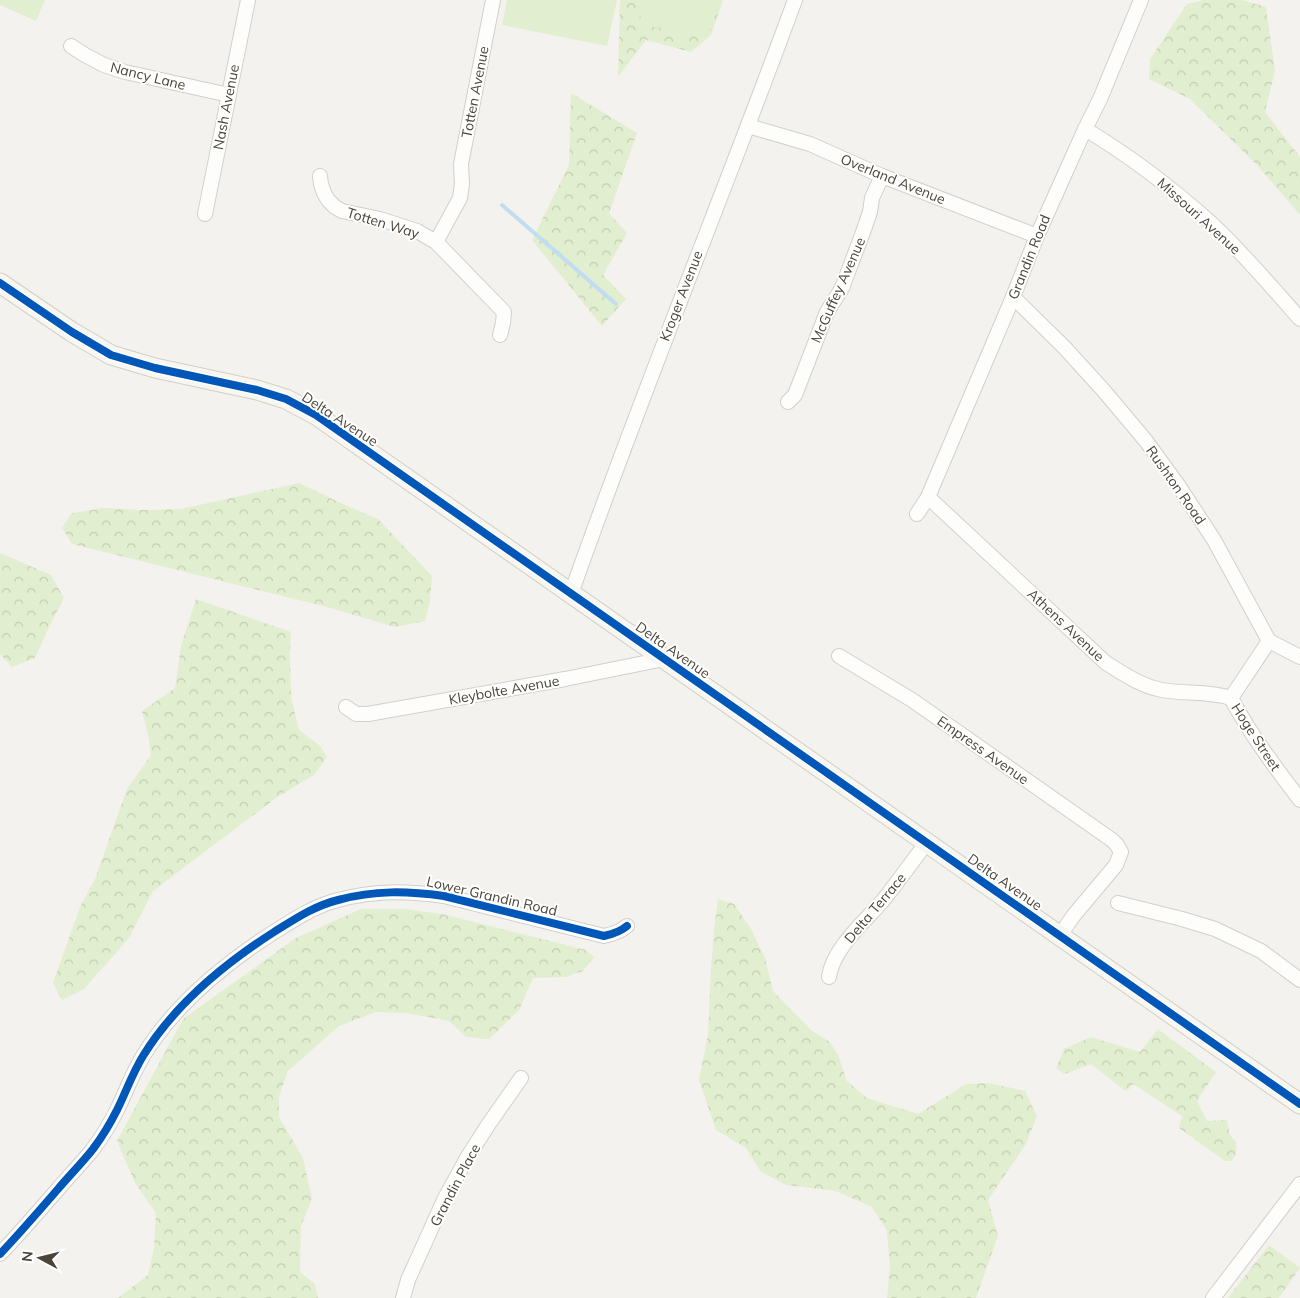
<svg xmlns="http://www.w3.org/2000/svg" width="1300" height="1298" font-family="Mulish,sans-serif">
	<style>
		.forest { fill: url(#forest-crowns) }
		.pitch { fill: #e1eecf }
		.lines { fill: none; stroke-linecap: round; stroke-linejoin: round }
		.stream { stroke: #c0ddf1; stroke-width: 4 }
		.minor-casing { stroke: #d2d0cb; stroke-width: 16 }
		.secondary-casing { stroke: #d3cfc5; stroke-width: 21 }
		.minor { stroke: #fdfdfc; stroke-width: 14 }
		.secondary { stroke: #f7f6f1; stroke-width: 19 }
		.cycleway-casing { stroke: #fff; stroke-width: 11 }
		.cycleway { stroke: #0057b8; stroke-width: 8 }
		.labels { text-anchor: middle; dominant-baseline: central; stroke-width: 4; stroke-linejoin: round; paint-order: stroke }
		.street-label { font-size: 14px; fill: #4b4439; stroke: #fff }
	</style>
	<defs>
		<pattern id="forest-crowns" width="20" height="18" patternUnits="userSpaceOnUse" patternTransform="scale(1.25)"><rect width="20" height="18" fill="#e1eecf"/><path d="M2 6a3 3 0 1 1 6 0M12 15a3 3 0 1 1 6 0" fill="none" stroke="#c3cdb2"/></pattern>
	</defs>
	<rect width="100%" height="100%" fill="#f4f2ee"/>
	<g class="forest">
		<path d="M 620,0 L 723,0 L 711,35 L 691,52 L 646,40 L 618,77 Z"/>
		<path d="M 1204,0 L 1242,0 L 1266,7 L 1275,71 L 1265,112 L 1300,157 L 1300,215 L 1257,165 L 1190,99 L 1149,79 L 1150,59 L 1187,4 Z"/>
		<path d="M 571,93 L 637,133 L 609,213 L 627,233 L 603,275 L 626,299 L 602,326 L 532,240 L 569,165 Z"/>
		<path d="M 299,483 L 343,504 L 378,519 L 432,576 L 430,600 L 425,621 L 395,627 L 327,607 L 72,544 L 62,528 L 72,513 L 104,508 L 141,510 L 181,509 Z"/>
		<path d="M 0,553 L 51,575 L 64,598 L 47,631 L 35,658 L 12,667 L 0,654 Z"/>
		<path d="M 196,599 L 291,632 L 290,651 L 291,697 L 299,730 L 320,746 L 327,757 L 314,775 L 276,798 L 153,891 L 129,938 L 84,989 L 62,1000 L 53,983 L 80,907 L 95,879 L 127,789 L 151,755 L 148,735 L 142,711 L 175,688 L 181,646 Z"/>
		<path d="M 718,899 L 734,904 L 751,929 L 765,958 L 773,991 L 811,1030 L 830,1042 L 838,1055 L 847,1081 L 867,1098 L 918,1114 L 966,1084 L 989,1083 L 1025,1091 L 1037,1116 L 1026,1144 L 988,1200 L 998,1236 L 976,1298 L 887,1298 L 890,1266 L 887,1231 L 872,1207 L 836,1191 L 786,1185 L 760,1171 L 746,1148 L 716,1130 L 699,1080 L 708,1035 L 711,968 L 714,929 Z"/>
		<path d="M 361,909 L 404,909 L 442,914 L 586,950 L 594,957 L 583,971 L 566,977 L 533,978 L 519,1010 L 489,1039 L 466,1037 L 449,1021 L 406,1013 L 376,1012 L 339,1026 L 288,1071 L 279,1096 L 279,1117 L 303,1158 L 312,1199 L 301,1226 L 300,1272 L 315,1284 L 318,1298 L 118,1298 L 148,1275 L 154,1248 L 156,1213 L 135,1183 L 117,1141 L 183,1019 L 296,938 Z"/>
		<path d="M 1158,1029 L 1216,1072 L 1197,1101 L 1207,1121 L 1227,1120 L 1230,1135 L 1236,1142 L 1236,1153 L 1232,1161 L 1225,1161 L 1179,1128 L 1182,1116 L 1133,1084 L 1127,1091 L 1124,1090 L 1091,1064 L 1078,1069 L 1064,1074 L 1056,1068 L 1064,1049 L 1091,1037 L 1140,1052 Z"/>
		<path d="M 1269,1245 L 1300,1268 L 1279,1298 L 1228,1298 Z"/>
	</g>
	<g class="pitch">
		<path d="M 0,0 L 45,0 L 36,21 L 0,5 Z"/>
		<path d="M 507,0 L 617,0 L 607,46 L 502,25 Z"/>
		<path d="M 644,0 L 721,0 L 707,37 L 639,24 Z"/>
	</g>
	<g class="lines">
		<path class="stream" d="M 502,205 L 616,304"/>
		<g class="minor-casing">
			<g id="minor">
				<path d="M 71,46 L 85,55 L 104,65 L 125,72 L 229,95"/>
				<path d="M 748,126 L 810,144 L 882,176 L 1037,236"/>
				<path d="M 1085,129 C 1130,156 1172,188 1211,223 C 1243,253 1271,286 1300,319"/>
				<path d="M 320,176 L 321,184 L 324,193 L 328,200 L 335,207 L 342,211 L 380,219 L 417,231 L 436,242 L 504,312 L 503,323 L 500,335"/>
				<path d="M 205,214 L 248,0"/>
				<path d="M 436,242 L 460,198 L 462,184 L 461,164 L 493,0"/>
				<path d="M 1013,297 L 1064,347 L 1104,391 L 1146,441 L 1178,485 L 1214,540 L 1269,641 L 1231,698"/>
				<path d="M 788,402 L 795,395 L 827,312 L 842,288 L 862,235 L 870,212 L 872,198 L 882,176"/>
				<path d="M 928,497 L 1106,663 C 1124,674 1141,686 1162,690 C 1185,694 1208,691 1231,698"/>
				<path d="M 917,514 L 928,497 L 1013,297 L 1037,236 L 1085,129 L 1100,99 L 1141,0"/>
				<path d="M 571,594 C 641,394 722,199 795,0"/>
				<path d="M 1269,641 L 1300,657"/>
				<path d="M 839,656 L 912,700 L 1112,840 L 1117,845 L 1121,852 L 1116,865 L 1074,915 L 1060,935"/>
				<path d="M 1231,698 C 1250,734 1275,767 1300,800"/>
				<path d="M 346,707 L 356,714 L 368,714 L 565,679 L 664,659"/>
				<path d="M 1118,903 L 1182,919 L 1215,929 L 1261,951 L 1300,980"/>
				<path d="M 829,977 C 833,947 867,920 885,898 C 899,880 913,861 927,842"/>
				<path d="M 0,1254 C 20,1233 39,1211 58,1189 C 69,1176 82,1163 93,1149 C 102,1137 110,1124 117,1110 C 126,1092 132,1074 143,1056 C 175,1004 224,964 274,932 C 295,919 314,906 338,900 C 375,890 407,891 444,896 L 604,936 C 613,934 620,932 627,926"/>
				<path d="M 403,1298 L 408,1280 L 445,1198 L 467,1158 L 488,1125 L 521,1078"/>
				<path d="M 1213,1298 L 1300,1184"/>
			</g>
		</g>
		<g class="secondary-casing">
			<path id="secondary" d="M 0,283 L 72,332 L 111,355 L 155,368 L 257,390 L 286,399 L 316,415 L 1300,1104"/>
		</g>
		<use href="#minor" class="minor"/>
		<use href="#secondary" class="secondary"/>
		<g class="cycleway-casing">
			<g id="cycleway">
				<path d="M 0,283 L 72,332 L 111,355 L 155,368 L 257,390 L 286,399 L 316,415 L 1300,1104"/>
				<path d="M 0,1254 C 20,1233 39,1211 58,1189 C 69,1176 82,1163 93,1149 C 102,1137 110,1124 117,1110 C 126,1092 132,1074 143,1056 C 175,1004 224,964 274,932 C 295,919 314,906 338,900 C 375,890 407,891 444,896 L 604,936 C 613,934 620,932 627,926"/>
			</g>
		</g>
		<use href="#cycleway" class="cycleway"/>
	</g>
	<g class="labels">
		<g class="street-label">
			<text transform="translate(148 76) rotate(14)">Nancy Lane</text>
			<text transform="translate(475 92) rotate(-79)">Totten Avenue</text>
			<text transform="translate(226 107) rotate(-79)">Nash Avenue</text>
			<text transform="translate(893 179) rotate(22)">Overland Avenue</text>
			<text transform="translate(1199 216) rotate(42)">Missouri Avenue</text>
			<text transform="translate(383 223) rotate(17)">Totten Way</text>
			<text transform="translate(1029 257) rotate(-68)">Grandin Road</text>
			<text transform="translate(838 290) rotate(-66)">McGuffey Avenue</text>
			<text transform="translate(681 296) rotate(-69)">Kroger Avenue</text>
			<text transform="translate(340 419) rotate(33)">Delta Avenue</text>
			<text transform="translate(1176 485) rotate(55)">Rushton Road</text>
			<text transform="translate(1066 625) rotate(43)">Athens Avenue</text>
			<text transform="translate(673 650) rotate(35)">Delta Avenue</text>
			<text transform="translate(504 690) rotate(-10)">Kleybolte Avenue</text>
			<text transform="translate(1256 737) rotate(57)">Hoge Street</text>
			<text transform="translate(983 750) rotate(35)">Empress Avenue</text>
			<text transform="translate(1005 882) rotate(35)">Delta Avenue</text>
			<text transform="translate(492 896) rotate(13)">Lower Grandin Road</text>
			<text transform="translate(875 908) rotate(-50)">Delta Terrace</text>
			<text transform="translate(455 1185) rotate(-62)">Grandin Place</text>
		</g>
	</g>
	<g transform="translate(40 1258) rotate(277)" stroke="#ffffff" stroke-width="4" paint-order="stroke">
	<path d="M0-4L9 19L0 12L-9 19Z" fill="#4b4439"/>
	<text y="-8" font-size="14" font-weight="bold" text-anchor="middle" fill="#4b4439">N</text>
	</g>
</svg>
